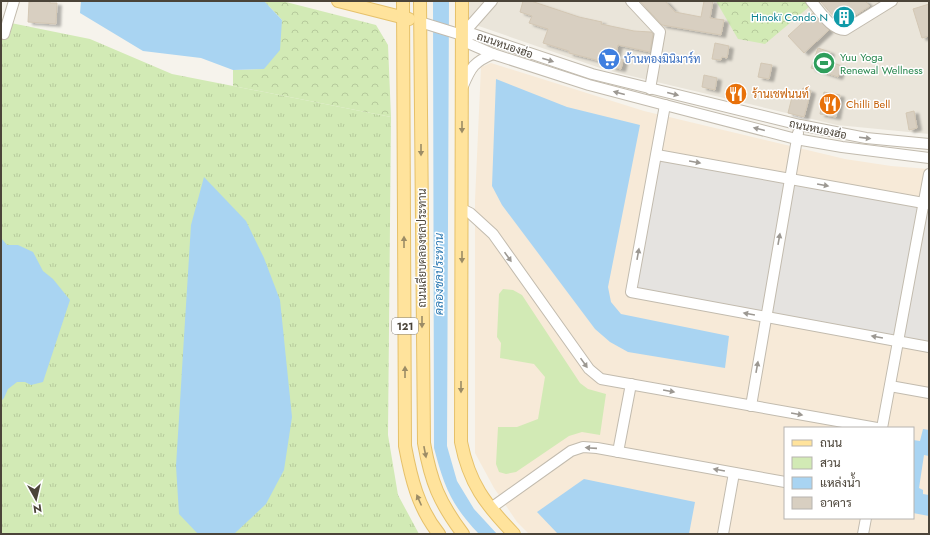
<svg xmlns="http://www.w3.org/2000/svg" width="930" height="535" font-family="Jost,Sarabun,sans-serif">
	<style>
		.residential { fill: #eae5da }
		.commercial { fill: #f7ead8; fill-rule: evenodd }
		.grass { fill: url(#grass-tufts) }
		.forest { fill: url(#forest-crowns) }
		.park { fill: #d2eab5 }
		.parking { fill: #e5e3e0 }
		.water { fill: #a9d4f2 }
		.building { fill: #d8cfc1; stroke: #d3c7b4; filter: url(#shadow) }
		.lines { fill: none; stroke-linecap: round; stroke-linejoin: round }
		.minor-casing { stroke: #c2bbae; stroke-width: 12 }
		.major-casing { stroke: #e6c16a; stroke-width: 14 }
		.minor { stroke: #fff; stroke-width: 10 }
		.major { stroke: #ffe39c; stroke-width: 12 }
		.oneway { fill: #9c9892 }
		.oneway2 { fill: #9c8c66 }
		.labels { text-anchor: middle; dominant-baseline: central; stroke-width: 3; stroke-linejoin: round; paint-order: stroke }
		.shield { fill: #fff; stroke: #817c74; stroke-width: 1 }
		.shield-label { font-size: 10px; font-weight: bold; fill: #4b4439 }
		.culture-label { font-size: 11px; fill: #0d838f; stroke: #fff; text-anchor: end }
		.street-label { font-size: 11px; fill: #4b4439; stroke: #fff }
		.leisure-label { font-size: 11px; fill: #27864d; stroke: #fff; text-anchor: start }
		.shop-label { font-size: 11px; fill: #366cbe; stroke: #fff; text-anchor: start }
		.food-label { font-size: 11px; fill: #c56008; stroke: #fff; text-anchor: start }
		.water-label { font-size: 12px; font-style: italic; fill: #2e7ab2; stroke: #fff }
	</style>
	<defs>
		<pattern id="grass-tufts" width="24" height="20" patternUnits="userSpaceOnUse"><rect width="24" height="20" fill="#d2eab5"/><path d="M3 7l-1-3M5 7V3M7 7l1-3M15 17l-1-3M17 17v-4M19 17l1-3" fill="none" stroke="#b6ca9c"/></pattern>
		<pattern id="forest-crowns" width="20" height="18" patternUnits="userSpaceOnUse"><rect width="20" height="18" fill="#d2eab5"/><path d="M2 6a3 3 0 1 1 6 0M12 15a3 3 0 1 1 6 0" fill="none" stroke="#b6ca9c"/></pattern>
		<filter id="shadow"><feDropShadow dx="4.5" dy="2.5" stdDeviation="1" flood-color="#0004"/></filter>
	</defs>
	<rect width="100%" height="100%" fill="#f6f3ec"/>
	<path class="residential" d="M 468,1 L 929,1 L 929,134 L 837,125 L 606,70 L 467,22 Z"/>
	<path class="commercial" d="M 491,63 L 644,111 L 845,159 L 891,166 L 929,169 L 929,534 L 529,534 L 517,522 L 494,488 L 475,453 L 475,200 L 481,67 ZM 785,428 L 913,428 L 913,518 L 785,518 Z"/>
	<path class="grass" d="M 1,21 L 90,39 L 172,74 L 391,117 L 388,435 L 398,495 L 419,534 L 1,534 Z"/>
	<g class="forest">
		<path d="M 264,1 L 282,1 L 376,25 L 388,45 L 391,117 L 233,86 L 233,70 L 263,69 L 282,20 Z"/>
		<path d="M 716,1 L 804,1 L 809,7 L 765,44 L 738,39 Z"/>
	</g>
	<path class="park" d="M 503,289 L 513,290 L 522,295 L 580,383 L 588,389 L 606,394 L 600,435 L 582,432 L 569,436 L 516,472 L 506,474 L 499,472 L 496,464 L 498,427 L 517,427 L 538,419 L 545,377 L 534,364 L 500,358 L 501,343 L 497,337 L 499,294 Z"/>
	<path class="parking" d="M 660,158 L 929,207 L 929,342 L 636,289 Z"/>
	<g class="water">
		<path d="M 81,1 L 264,1 L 282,20 L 280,50 L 264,69 L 233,70 L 201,58 L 143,51 L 80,13 Z"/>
		<path d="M 433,1 L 449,1 L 447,446 L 457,481 L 474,509 L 497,534 L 479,534 C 451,505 444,486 434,448 Z"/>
		<path d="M 496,79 L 567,107 L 640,125 L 608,287 L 611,302 L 621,314 L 729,336 L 725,368 L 628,352 L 610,342 L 595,329 L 502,205 L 492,186 Z"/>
		<path d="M 204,177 L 246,221 L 264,258 L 280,300 L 292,417 L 284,470 L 266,504 L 234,534 L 198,534 L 179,514 L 176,466 L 191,225 Z"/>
		<path d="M 1,238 L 7,245 L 18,245 L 33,252 L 43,271 L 53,279 L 70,300 L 43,382 L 31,385 L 25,382 L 17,382 L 8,389 L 4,398 L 1,401 Z"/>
		<path d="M 923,429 L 929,430 L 929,456 L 924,455 L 919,488 L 923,490 L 923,494 L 929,495 L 929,516 L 913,513 L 913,440 L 920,441 Z"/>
		<path d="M 584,479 L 695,502 L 689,534 L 558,534 L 537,512 Z"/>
	</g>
	<g class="building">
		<path d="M 37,1 L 50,1 L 50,3 L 57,3 L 56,24 L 28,22 L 29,2 Z"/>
		<path d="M 523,1 L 531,1 L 579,17 L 602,22 L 601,24 L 634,31 L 651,32 L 653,34 L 650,52 L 618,45 L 615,58 L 623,60 L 621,69 L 611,67 L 612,64 L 569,53 L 569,51 L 543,43 L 548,29 L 529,23 L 532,16 L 520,12 Z"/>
		<path d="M 640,1 L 665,1 L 675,12 L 701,17 L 704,1 L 713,1 L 710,18 L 724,20 L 721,35 L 662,25 Z"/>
		<path d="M 820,1 L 865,1 L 870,6 L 843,23 L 835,18 Z"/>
		<path d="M 929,4 L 929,36 L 922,38 L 913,9 Z"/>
		<path d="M 813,13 L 829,30 L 804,53 L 788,36 Z"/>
		<path d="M 715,43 L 729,46 L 727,58 L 722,57 L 721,60 L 712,59 Z"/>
		<path d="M 818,48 L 830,52 L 827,61 L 842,66 L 838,77 L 811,68 Z"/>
		<path d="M 761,63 L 772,65 L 769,79 L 758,77 Z"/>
		<path d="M 704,75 L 717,78 L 715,90 L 702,87 Z"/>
		<path d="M 803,88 L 811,91 L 804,117 L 788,113 L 792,97 L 800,99 Z"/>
		<path d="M 824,92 L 840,95 L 836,117 L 820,114 Z"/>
		<path d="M 914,111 L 917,128 L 909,130 L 906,113 Z"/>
	</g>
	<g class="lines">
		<g class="minor-casing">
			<g id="minor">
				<path d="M 631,1 L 660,32 L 650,89"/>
				<path d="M 811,1 C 820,11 831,30 845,30 L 892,1"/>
				<path d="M 420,22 L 462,35 L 473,34 L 592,74 L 800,125 L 866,138 L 929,144"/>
				<path d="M 4,34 L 14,1"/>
				<path d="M 462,35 L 470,44 L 493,54 L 589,85 L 665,105 L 796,139 L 842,147 L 929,158"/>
				<path d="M 462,35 L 492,1"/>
				<path d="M 463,86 C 471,67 474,62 493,54"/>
				<path d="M 665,105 L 631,292 L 929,347"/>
				<path d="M 657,155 L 929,204"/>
				<path d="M 462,209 L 470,213 L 493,234 L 589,369 L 601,379 L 877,428"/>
				<path d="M 890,386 L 929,393"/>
				<path d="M 751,406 L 798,133"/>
				<path d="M 882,428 L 929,174"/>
				<path d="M 618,452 L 631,384"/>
				<path d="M 491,508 L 571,451 L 583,447 L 597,448 L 785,482"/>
				<path d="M 723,534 L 734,473"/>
				<path d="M 863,534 L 866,518"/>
			</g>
		</g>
		<g class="major-casing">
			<g id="major">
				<path d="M 338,1 L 409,19"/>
				<path d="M 403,1 L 405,446 C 411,478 418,508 439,534"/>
				<path d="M 420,1 L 424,443 C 431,482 439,502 463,534"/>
				<path d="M 462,1 L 461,442 C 469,483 485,504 514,534"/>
			</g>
		</g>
		<use href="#minor" class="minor"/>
		<use href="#major" class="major"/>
	</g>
	<defs><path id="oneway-solid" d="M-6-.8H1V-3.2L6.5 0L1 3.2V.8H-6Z"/></defs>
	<g class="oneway">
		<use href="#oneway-solid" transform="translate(548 60) rotate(17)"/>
		<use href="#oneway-solid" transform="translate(619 93) rotate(-165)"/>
		<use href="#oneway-solid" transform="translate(673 94) rotate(14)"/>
		<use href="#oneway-solid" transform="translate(759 129) rotate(-166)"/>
		<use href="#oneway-solid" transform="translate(865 138) rotate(7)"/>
		<use href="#oneway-solid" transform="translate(695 162) rotate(10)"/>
		<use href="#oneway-solid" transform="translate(823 185) rotate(10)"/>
		<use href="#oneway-solid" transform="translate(779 239) rotate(-80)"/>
		<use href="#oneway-solid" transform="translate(638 254) rotate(-80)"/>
		<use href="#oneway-solid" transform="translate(508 257) rotate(55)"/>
		<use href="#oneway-solid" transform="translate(749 314) rotate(-170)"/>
		<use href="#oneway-solid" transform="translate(877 337) rotate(-170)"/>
		<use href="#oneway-solid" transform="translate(584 363) rotate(55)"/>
		<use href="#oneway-solid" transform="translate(757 367) rotate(-80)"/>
		<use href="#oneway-solid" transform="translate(669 391) rotate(10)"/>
		<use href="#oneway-solid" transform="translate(797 414) rotate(10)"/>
		<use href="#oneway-solid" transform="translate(591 448) rotate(-176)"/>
		<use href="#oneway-solid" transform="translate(719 470) rotate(-170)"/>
	</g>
	<g class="oneway2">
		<use href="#oneway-solid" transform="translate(462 127) rotate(90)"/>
		<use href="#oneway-solid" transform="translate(421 150) rotate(90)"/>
		<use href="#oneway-solid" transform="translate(404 242) rotate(-90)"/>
		<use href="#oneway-solid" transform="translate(462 257) rotate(90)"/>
		<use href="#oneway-solid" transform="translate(422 322) rotate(90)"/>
		<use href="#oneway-solid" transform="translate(405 372) rotate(-90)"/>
		<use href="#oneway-solid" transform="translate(461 387) rotate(90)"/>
		<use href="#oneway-solid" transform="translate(425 452) rotate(79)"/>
		<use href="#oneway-solid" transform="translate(419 500) rotate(-114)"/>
	</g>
	<defs>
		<g id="building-disc" transform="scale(1.15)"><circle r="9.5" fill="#0f9aa8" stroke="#fff"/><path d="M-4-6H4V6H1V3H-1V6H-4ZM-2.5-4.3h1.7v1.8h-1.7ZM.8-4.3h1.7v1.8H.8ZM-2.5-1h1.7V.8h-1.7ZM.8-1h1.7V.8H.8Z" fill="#fff"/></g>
		<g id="supermarket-disc" transform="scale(1.15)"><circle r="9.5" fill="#3f7fe0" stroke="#fff"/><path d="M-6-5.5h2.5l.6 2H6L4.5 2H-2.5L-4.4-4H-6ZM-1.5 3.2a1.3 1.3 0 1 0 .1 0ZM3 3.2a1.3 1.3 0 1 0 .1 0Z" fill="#fff"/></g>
		<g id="stadium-disc" transform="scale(1.15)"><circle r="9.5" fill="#2e9e5b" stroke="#fff"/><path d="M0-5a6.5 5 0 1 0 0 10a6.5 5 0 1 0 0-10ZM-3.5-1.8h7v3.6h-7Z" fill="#fff"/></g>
		<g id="restaurant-disc" transform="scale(1.15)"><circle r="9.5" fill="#e8710a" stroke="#fff"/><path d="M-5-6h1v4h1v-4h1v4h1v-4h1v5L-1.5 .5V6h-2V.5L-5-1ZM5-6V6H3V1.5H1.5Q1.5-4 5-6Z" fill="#fff"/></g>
	</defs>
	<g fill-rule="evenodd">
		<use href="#building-disc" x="844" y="17"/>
		<use href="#supermarket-disc" x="609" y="59"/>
		<use href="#stadium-disc" x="824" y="63"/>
		<use href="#restaurant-disc" x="736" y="94"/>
		<use href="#restaurant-disc" x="830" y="104"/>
	</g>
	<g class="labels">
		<rect class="shield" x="392" y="318" width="26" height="16" rx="3"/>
		<g class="shield-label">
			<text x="405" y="326">121</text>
		</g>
		<g class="culture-label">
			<text x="828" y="17">Hinokï Condo N</text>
		</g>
		<g class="street-label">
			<text transform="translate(505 45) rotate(19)">ถนนหนองฮ่อ</text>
			<text transform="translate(818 129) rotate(12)">ถนนหนองฮ่อ</text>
			<text transform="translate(422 248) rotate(-90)">ถนนเลียบคลองชลประทาน</text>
		</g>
		<g class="leisure-label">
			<text x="840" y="57">Yuu Yoga<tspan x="840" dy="13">Renewal Wellness</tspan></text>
		</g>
		<g class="shop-label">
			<text x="624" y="59">บ้านทองมินิมาร์ท</text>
		</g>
		<g class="food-label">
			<text x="752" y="94">ร้านเชฟนนท์</text>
			<text x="846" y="104">Chilli Bell</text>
		</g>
		<g class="water-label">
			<text transform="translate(439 274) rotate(-90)">คลองชลประทาน</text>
		</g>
	</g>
	<rect width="930" height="535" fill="none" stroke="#4b4439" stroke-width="4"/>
	<rect x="784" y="427" width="130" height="92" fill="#ffffff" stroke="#b7b4b0"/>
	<rect x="792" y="440" width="20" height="6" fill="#ffe39c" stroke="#b7b4b0"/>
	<text x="820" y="447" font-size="12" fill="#4b4439">ถนน</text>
	<rect x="792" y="457" width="20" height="12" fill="#d2eab5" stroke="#b7b4b0"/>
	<text x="820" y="467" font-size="12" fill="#4b4439">สวน</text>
	<rect x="792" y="477" width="20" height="12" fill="#a9d4f2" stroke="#b7b4b0"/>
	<text x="820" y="487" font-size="12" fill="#4b4439">แหล่งน้ำ</text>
	<rect x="792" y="497" width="20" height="12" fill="#d8cfc1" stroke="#b7b4b0"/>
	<text x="820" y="507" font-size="12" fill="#4b4439">อาคาร</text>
	<g transform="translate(36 499) rotate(172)" stroke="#ffffff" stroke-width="3" paint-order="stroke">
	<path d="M0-3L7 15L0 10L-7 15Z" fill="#4b4439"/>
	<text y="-6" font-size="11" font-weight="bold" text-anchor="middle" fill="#4b4439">N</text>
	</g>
</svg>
